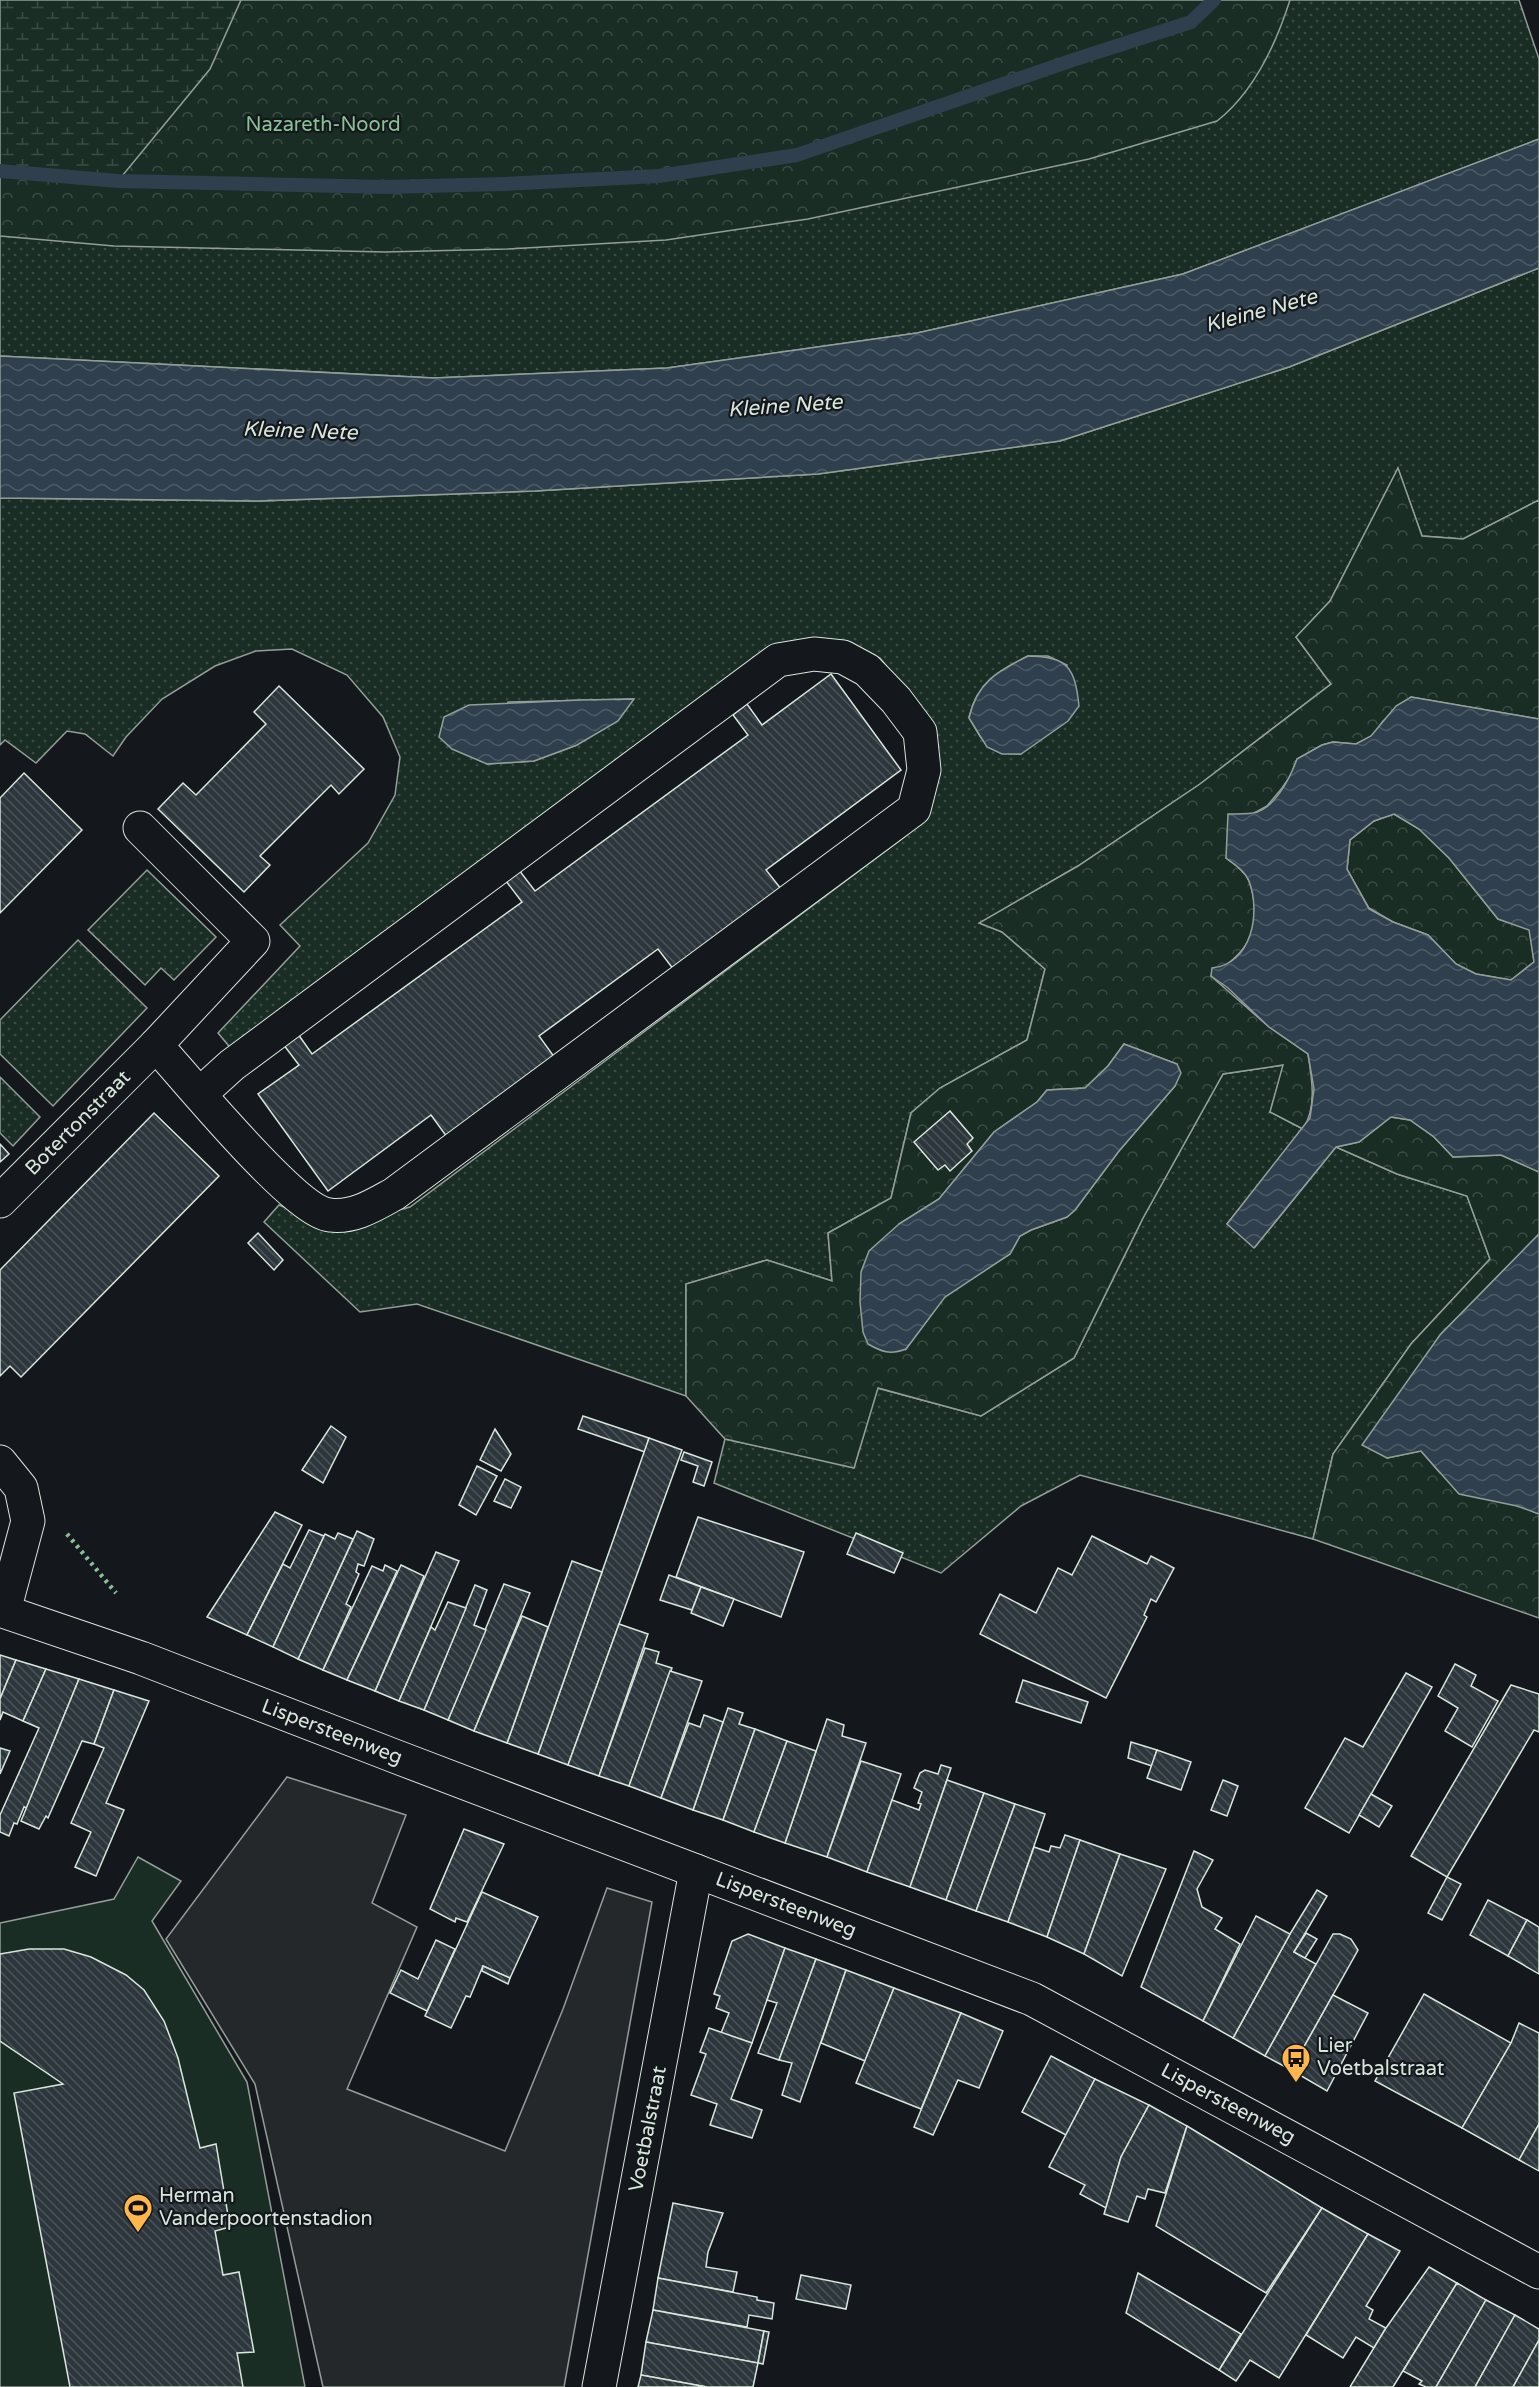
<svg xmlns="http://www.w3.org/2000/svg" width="1539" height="2387" font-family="'Varela Round',sans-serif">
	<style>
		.grass { fill: url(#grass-dots); stroke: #939e99; stroke-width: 1.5; fill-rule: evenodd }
		.forest { fill: url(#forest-crowns); stroke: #939e99; stroke-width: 1.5; fill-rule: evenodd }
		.wetland { fill: url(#wetland-marsh); stroke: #939e99; stroke-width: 1.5 }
		.garden { fill: #1a2d24; stroke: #939e99; stroke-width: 1.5 }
		.parking { fill: #24282b; stroke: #939e99; stroke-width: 1.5 }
		.water { fill: url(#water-waves); stroke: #939e99; stroke-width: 1.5; fill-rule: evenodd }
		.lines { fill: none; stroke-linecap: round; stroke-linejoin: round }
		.stream { stroke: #2f3f4d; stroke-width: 14 }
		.building { fill: url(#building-back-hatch); stroke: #d8e6dc; stroke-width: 1.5 }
		.minor-casing { stroke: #d8e6dc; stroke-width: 35 }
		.minor { stroke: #14181c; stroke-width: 33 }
		.hedge { stroke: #8ac095; stroke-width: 4.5; stroke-dasharray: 3 4.5; stroke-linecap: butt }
		.labels { text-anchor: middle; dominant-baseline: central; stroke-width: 4.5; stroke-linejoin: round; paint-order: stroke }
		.park-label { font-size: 20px; fill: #8ac095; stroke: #14181c }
		.street-label { font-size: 20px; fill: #d8e6dc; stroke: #14181c }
		.poi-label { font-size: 20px; fill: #d8e6dc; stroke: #14181c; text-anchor: start }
		.water-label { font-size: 21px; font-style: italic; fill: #d8e6dc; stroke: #14181c }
	</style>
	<defs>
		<pattern id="grass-dots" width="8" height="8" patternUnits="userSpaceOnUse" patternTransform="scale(1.5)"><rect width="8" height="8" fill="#1a2d24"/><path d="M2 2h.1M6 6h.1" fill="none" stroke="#3b4b43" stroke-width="1.8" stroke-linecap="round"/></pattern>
		<pattern id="forest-crowns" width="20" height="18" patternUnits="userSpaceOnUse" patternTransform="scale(1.5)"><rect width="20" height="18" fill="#1a2d24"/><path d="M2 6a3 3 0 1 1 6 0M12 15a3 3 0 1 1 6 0" fill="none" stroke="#3b4b43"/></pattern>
		<pattern id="wetland-marsh" width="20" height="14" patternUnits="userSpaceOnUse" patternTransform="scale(1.5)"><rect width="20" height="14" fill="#1a2d24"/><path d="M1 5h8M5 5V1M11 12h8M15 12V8" fill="none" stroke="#3b4b43"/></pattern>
		<pattern id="water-waves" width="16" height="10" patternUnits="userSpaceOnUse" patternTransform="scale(1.5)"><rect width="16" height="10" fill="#2f3f4d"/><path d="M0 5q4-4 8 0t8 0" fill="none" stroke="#4c5b66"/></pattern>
		<pattern id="building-back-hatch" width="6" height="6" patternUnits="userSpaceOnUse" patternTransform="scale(1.5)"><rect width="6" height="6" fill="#2c363c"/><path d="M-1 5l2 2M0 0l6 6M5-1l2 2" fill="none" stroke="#4a5358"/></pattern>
	</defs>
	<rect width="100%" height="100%" fill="#14181c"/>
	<g class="grass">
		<path d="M 1214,0 L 1519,0 L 1539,59 L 1539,139 L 1183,274 L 917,333 L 667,368 L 434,378 L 0,356 L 0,171 Z"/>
		<path d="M 1539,268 L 1539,500 L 1463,539 L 1422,536 L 1398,469 L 1330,601 L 1296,637 L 1331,684 L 1200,784 L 1078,866 L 980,923 L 1002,932 L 1045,969 L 1027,1040 L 940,1088 L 911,1113 L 891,1198 L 828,1233 L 832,1281 L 767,1260 L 686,1284 L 686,1396 L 417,1304 L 360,1312 L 264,1222 L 279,1205 L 334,1227 L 410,1207 L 907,835 L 926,816 L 909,694 L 880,658 L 850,642 L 817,638 L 233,1051 L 218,1033 L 300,946 L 280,925 L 368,843 L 395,795 L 400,757 L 383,717 L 347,675 L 292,649 L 256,651 L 215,666 L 162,699 L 126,737 L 113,756 L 85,734 L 67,731 L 36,763 L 5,740 L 0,745 L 0,498 L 259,501 L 535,491 L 818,474 L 1060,441 L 1289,367 ZM 1028,656 L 1048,656 L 1067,665 L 1021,754 C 988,755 984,744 969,717 C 977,682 998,671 1028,656 ZM 633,699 L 577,745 L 534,761 L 487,764 L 508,702 Z"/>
		<path d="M 147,870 L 216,937 L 174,980 L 161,968 L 145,985 L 88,930 Z"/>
		<path d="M 78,940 L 147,1008 L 53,1106 L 0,1054 L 0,1020 Z"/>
		<path d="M 1284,1065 L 1270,1112 L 1303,1129 L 1227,1224 L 1255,1247 L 1336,1147 L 1397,1174 L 1467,1196 L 1490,1259 L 1411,1344 L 1333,1454 L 1313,1539 L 1080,1475 L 1021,1506 L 941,1573 L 714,1483 L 725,1439 L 854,1467 L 877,1388 L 981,1416 L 1074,1358 L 1143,1218 L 1223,1074 Z"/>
		<path d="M 0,1077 L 40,1117 L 13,1146 L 0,1133 Z"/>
	</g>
	<g class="forest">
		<path d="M 0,0 L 1290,0 C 1276,44 1254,92 1217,121 L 1089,159 L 808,219 L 666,240 L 507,249 L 385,252 L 114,246 L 0,236 Z"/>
		<path d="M 1398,468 L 1422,536 L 1463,539 L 1539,500 L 1539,719 L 1411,697 L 1383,721 L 1372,736 L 1356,744 L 1333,742 L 1322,745 L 1297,759 L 1291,775 L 1282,788 L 1267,806 L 1254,813 L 1226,858 C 1234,864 1245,871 1249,881 C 1256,899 1257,924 1248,941 C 1240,956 1225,966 1211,976 L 1269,1027 L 1308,1054 C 1312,1079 1317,1107 1303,1129 L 1270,1112 L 1283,1065 L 1223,1074 L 1143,1218 L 1074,1358 L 981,1416 L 878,1388 L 854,1468 L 725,1439 L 686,1396 L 686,1284 L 767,1260 L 832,1281 L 828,1233 L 891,1198 L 911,1113 L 940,1088 L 1027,1040 L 1045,969 L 1002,932 L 979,923 L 1078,866 L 1200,784 L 1331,684 L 1296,637 L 1330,601 ZM 1124,1044 L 1177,1064 L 1175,1086 L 1119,1151 L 1075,1210 L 1067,1217 L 1031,1230 L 1020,1236 L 1010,1254 L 945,1296 L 906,1349 L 899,1224 L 939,1199 L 994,1132 L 1037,1102 L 1047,1090 L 1085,1088 L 1108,1066 Z"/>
		<path d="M 1394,814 L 1419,829 L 1449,858 L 1498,919 L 1530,929 L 1534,962 L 1511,980 L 1476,974 L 1456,964 L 1428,935 L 1393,922 L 1369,908 L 1347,869 L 1350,840 L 1374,821 Z"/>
		<path d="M 1391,1117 L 1410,1120 L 1434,1137 L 1453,1157 L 1501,1155 L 1539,1172 L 1539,1234 L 1440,1335 L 1428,1354 L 1387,1458 L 1421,1451 L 1440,1473 L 1539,1514 L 1539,1618 L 1313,1539 L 1333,1454 L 1411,1344 L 1490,1259 L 1467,1196 L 1397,1174 L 1336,1147 L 1359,1142 Z"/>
	</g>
	<path class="wetland" d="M 0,0 L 241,0 L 210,69 L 118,181 L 0,171 Z"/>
	<path class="garden" d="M 138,1857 L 181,1881 L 152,1921 L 247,2082 L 305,2387 L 0,2387 L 0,1923 L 114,1899 Z"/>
	<path class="parking" d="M 287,1777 L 406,1815 L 372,1903 L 417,1927 L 347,2089 L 505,2151 L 563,2009 L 607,1888 L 652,1902 L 564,2387 L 323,2387 L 255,2084 L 166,1939 Z"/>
	<g class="water">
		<path d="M 1539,139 L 1539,268 L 1289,367 L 1060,441 L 818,474 L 535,491 L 259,501 L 0,498 L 0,356 L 434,378 L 667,368 L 917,333 L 1183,274 Z"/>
		<path d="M 1028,656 C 1068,656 1075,668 1079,706 L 1068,721 L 1021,754 L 1002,754 L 987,747 L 969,718 C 977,682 998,671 1028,656 Z"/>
		<path d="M 1411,697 L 1539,719 L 1539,1172 L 1501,1155 L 1453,1157 L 1434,1137 L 1410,1120 L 1391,1117 L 1359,1142 L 1336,1147 L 1254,1248 L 1227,1224 L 1310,1118 L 1314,1089 L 1308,1054 L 1269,1027 L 1228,988 L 1211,976 L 1212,968 C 1252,964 1261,913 1249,881 C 1245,871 1234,864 1226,858 L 1228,814 C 1236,814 1245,814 1253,813 C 1275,809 1290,778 1297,759 L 1322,745 L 1333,742 L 1356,744 L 1371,736 L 1396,706 ZM 1394,814 L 1419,829 L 1449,858 L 1498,919 L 1529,930 L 1534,962 L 1511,980 L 1476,974 L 1456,964 L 1428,935 L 1393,922 L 1369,909 L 1347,869 L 1350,840 L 1374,821 Z"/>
		<path d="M 634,699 L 618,721 L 577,745 L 534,761 L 487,764 L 452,749 L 439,737 L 444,717 L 469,705 L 580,700 Z"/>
		<path d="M 1124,1044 L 1177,1064 L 1181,1073 L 1175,1086 L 1119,1151 L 1075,1210 L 1067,1217 L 1031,1230 L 1020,1236 L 1010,1254 L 945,1297 L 906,1349 C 890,1355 882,1352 868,1344 L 863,1332 L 860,1302 L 861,1272 L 869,1251 L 899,1224 L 939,1199 L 994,1132 L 1037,1102 L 1047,1090 L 1085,1088 L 1108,1066 Z"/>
		<path d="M 1539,1234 L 1539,1514 L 1517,1506 L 1459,1494 L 1421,1451 L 1387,1458 L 1362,1445 L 1440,1335 Z"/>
	</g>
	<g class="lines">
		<path class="stream" d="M 0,171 L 118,181 L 385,187 L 504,184 L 659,176 L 797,155 L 1073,60 L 1191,22 L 1214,0"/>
	</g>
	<g class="building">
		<path d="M 831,674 L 901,770 L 766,870 L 782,890 L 674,970 L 658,949 L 539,1036 L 555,1058 L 447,1137 L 431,1115 L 328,1191 L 258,1094 L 299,1065 L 283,1044 L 298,1034 L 312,1054 L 522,902 L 506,881 L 519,870 L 535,891 L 748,735 L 733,715 L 747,704 L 762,725 Z"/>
		<path d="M 279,686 L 364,769 L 339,794 L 331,785 L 260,856 L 270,865 L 244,892 L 158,809 L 183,783 L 196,795 L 266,724 L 254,712 Z"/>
		<path d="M 24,773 L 82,830 L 0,913 L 0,798 Z"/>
		<path d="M 950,1111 L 973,1138 L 967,1144 L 972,1151 L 950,1171 L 945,1165 L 938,1170 L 914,1142 Z"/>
		<path d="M 154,1113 L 219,1176 L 21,1377 L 10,1366 L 0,1376 L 0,1270 Z"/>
		<path d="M 0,1144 L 9,1154 L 0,1162 Z"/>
		<path d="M 258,1233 L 283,1260 L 274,1270 L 248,1243 Z"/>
		<path d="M 583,1416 L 649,1438 L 645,1452 L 578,1429 Z"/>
		<path d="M 331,1426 L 346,1437 L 323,1483 L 302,1470 Z"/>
		<path d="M 495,1429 L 511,1454 L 501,1471 L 480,1460 Z"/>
		<path d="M 649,1438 L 682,1450 L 568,1765 L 538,1754 Z"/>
		<path d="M 684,1452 L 712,1462 L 704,1486 L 693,1482 L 698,1466 L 681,1460 Z"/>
		<path d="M 477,1466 L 497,1476 L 476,1515 L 459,1505 Z"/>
		<path d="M 505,1479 L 521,1487 L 511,1508 L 494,1501 Z"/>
		<path d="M 275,1512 L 302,1525 L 247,1635 L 207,1617 Z"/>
		<path d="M 698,1517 L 804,1552 L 781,1617 L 676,1577 Z"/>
		<path d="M 309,1530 L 324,1536 L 273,1647 L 247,1635 L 283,1564 L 290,1568 Z"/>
		<path d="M 357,1531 L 374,1539 L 364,1566 L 358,1564 L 356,1572 L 359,1574 L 346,1604 L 351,1607 L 323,1670 L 298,1659 Z"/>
		<path d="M 338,1533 L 353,1539 L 298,1659 L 273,1647 L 325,1534 L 335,1539 Z"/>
		<path d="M 856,1533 L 903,1553 L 894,1573 L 847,1554 Z"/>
		<path d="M 1092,1536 L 1147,1564 L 1151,1556 L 1174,1568 L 1156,1602 L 1151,1599 L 1144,1615 L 1147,1617 L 1106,1698 L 980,1634 L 1000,1594 L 1036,1613 L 1058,1568 L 1072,1575 Z"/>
		<path d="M 436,1552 L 459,1561 L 399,1701 L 375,1691 Z"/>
		<path d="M 572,1561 L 602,1572 L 538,1754 L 507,1743 Z"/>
		<path d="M 385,1565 L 397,1571 L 347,1680 L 323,1670 L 372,1566 L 383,1571 Z"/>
		<path d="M 401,1565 L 424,1576 L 375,1691 L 347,1680 Z"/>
		<path d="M 669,1575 L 701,1587 L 692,1610 L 660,1600 Z"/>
		<path d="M 504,1584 L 530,1593 L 474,1731 L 448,1720 Z"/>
		<path d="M 475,1585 L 487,1590 L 474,1625 L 486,1630 L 448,1720 L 424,1710 Z"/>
		<path d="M 701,1587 L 734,1599 L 723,1626 L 691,1613 Z"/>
		<path d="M 448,1602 L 466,1608 L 424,1710 L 399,1701 L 431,1627 L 435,1630 Z"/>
		<path d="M 522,1616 L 548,1627 L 507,1743 L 474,1731 Z"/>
		<path d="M 619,1624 L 648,1634 L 599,1776 L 568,1765 Z"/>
		<path d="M 645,1648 L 659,1652 L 656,1663 L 672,1668 L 629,1786 L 599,1776 Z"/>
		<path d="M 0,1655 L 16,1660 L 0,1699 Z"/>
		<path d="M 16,1660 L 46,1669 L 23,1721 L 3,1712 L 0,1720 L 0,1699 Z"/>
		<path d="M 1455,1664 L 1476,1675 L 1471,1686 L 1498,1701 L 1472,1747 L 1445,1731 L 1458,1708 L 1438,1696 Z"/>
		<path d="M 46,1669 L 79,1679 L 27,1808 L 24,1807 L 17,1824 L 14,1823 L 9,1836 L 0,1832 L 0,1815 L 39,1728 L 23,1721 Z"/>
		<path d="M 670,1671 L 702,1681 L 661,1798 L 629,1786 Z"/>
		<path d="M 1406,1673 L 1432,1687 L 1349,1833 L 1305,1808 L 1345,1738 L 1363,1747 Z"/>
		<path d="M 79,1679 L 114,1690 L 94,1744 L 82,1741 L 48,1818 L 46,1816 L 39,1829 L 21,1821 Z"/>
		<path d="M 1023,1680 L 1088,1702 L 1081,1723 L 1016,1702 Z"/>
		<path d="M 1511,1685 L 1539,1694 L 1539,1732 L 1534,1730 L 1447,1877 L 1411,1856 Z"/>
		<path d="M 114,1690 L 149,1701 L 106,1803 L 124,1810 L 96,1876 L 75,1867 L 91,1832 L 71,1823 L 104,1748 L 94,1744 Z"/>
		<path d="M 728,1708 L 743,1713 L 739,1724 L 755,1729 L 723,1820 L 693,1810 Z"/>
		<path d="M 704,1715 L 723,1722 L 693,1810 L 661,1798 L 689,1723 L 700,1727 Z"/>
		<path d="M 827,1719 L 844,1725 L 842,1736 L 866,1743 L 827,1857 L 785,1843 Z"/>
		<path d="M 755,1729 L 787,1741 L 754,1832 L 723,1820 Z"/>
		<path d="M 787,1741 L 816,1751 L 785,1843 L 754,1832 Z"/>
		<path d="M 1131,1742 L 1157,1750 L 1152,1766 L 1128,1758 Z"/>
		<path d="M 0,1748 L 10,1751 L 0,1774 Z"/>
		<path d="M 1157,1750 L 1191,1762 L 1181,1790 L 1147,1778 Z"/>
		<path d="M 861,1761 L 901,1774 L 867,1872 L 827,1857 Z"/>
		<path d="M 941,1765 L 951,1768 L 910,1887 L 867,1872 L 892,1800 L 919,1810 L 921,1804 L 918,1803 L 922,1792 L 914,1788 L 920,1773 L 925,1770 L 938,1774 Z"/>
		<path d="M 947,1780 L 984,1793 L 946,1900 L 910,1887 Z"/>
		<path d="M 1223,1780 L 1238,1786 L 1227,1816 L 1211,1810 Z"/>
		<path d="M 984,1793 L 1015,1804 L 976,1911 L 946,1900 Z"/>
		<path d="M 1371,1794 L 1392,1806 L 1379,1827 L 1359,1815 Z"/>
		<path d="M 1015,1804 L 1045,1814 L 1008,1922 L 976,1911 Z"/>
		<path d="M 464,1829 L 504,1844 L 467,1922 L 456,1918 L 455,1922 L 430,1909 Z"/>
		<path d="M 1065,1835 L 1080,1840 L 1047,1937 L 1008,1922 L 1034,1847 L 1049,1852 L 1051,1846 L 1060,1848 Z"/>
		<path d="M 1080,1840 L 1120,1854 L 1084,1954 L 1047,1937 Z"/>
		<path d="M 1194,1851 L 1213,1860 L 1197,1889 L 1202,1907 L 1222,1918 L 1215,1929 L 1240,1944 L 1203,2021 L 1141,1987 Z"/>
		<path d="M 1120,1854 L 1166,1869 L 1122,1976 L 1084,1954 Z"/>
		<path d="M 1447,1877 L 1461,1884 L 1442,1920 L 1428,1913 Z"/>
		<path d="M 1317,1890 L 1327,1896 L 1294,1952 L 1316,1964 L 1265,2056 L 1233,2038 L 1290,1934 Z"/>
		<path d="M 482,1892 L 538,1917 L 510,1978 L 483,1966 L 470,1997 L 466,1996 L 451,2028 L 425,2016 Z"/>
		<path d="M 1488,1900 L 1527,1920 L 1508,1956 L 1470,1935 Z"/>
		<path d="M 1256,1916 L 1290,1934 L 1233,2038 L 1203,2021 Z"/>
		<path d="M 1527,1920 L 1539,1927 L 1539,1974 L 1508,1956 Z"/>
		<path d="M 1306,1933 L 1317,1939 L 1305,1958 L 1294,1952 Z"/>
		<path d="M 748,1934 L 785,1948 L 752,2043 L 721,2033 L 729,2013 L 716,2008 L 720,1996 L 714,1994 L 732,1941 Z"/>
		<path d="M 1333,1934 L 1340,1934 L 1351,1939 L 1358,1950 L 1291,2070 L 1265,2056 Z"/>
		<path d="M 436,1940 L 455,1949 L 427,2011 L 390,1993 L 401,1970 L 418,1979 Z"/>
		<path d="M 785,1948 L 816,1959 L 779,2060 L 758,2053 L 777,2003 L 767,2000 Z"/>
		<path d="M 29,1949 L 64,1949 L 91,1957 L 126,1975 L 144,1990 L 164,2021 L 178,2058 L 200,2148 L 216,2144 L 230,2227 L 215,2231 L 223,2275 L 239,2272 L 254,2352 L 237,2353 L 243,2387 L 70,2387 L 14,2093 L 63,2084 L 0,2041 L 0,1954 Z"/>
		<path d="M 816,1959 L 846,1970 L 800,2102 L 782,2095 L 792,2063 L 779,2060 Z"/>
		<path d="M 483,1966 L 510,1978 L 508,1984 L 482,1971 Z"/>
		<path d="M 846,1970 L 894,1988 L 865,2061 L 821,2043 Z"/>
		<path d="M 894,1988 L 961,2013 L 921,2109 L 856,2083 Z"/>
		<path d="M 1424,1994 L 1511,2043 L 1462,2128 L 1375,2081 Z"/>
		<path d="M 1333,1995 L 1368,2013 L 1327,2091 L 1291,2070 Z"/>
		<path d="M 961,2013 L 1003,2031 L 979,2088 L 958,2080 L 933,2135 L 914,2127 Z"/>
		<path d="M 1519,2023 L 1539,2033 L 1539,2124 L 1519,2160 L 1462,2128 L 1511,2043 Z"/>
		<path d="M 709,2028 L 752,2043 L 731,2099 L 762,2110 L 752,2138 L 710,2125 L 717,2104 L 691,2095 L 706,2054 L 700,2052 Z"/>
		<path d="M 1051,2056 L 1095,2079 L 1066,2135 L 1022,2112 Z"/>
		<path d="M 1095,2079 L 1149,2105 L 1121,2157 L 1106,2208 L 1080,2194 L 1085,2185 L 1049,2167 Z"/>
		<path d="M 1149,2105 L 1187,2126 L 1165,2193 L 1148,2189 L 1145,2199 L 1137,2196 L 1128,2222 L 1104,2214 L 1121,2157 Z"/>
		<path d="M 1539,2124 L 1539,2171 L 1519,2160 Z"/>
		<path d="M 1187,2126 L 1322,2208 L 1266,2293 L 1156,2226 Z"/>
		<path d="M 673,2203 L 723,2213 L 708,2252 L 706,2267 L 737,2272 L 733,2292 L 658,2278 Z"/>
		<path d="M 1322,2208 L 1368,2234 L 1279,2378 L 1250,2360 L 1236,2381 L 1219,2370 Z"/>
		<path d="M 1368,2234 L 1400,2251 L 1366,2306 L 1373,2310 L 1369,2319 L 1386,2328 L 1374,2348 L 1356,2337 L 1343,2358 L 1306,2335 Z"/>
		<path d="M 1429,2267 L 1457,2283 L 1393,2387 L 1350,2387 L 1386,2328 Z"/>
		<path d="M 1138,2273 L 1241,2334 L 1219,2370 L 1126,2313 Z"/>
		<path d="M 801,2275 L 851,2285 L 846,2309 L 796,2299 Z"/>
		<path d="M 658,2278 L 757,2297 L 757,2300 L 774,2303 L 772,2319 L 749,2315 L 747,2327 L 653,2310 Z"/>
		<path d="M 1457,2283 L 1486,2300 L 1436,2387 L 1426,2387 L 1419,2384 L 1422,2381 L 1403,2371 Z"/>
		<path d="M 1486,2300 L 1515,2315 L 1475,2387 L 1436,2387 Z"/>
		<path d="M 653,2310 L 764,2331 L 758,2363 L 646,2342 Z"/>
		<path d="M 1515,2315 L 1539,2329 L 1539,2340 L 1513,2387 L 1475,2387 Z"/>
		<path d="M 764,2331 L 769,2332 L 763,2364 L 758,2363 Z"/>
		<path d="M 1539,2340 L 1539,2387 L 1513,2387 Z"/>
		<path d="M 646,2342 L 758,2363 L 753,2387 L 707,2387 L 641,2375 Z"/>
		<path d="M 641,2375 L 707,2387 L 638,2387 Z"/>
	</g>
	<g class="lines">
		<g class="minor-casing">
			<g id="minor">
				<path d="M 156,1045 C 185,1077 295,1212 330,1215 C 354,1218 374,1205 394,1194 L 914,809 L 924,770 L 920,732 L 896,700 L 867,670 L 843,657 L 814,654 L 778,660 L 232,1065 L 200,1094"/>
				<path d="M 0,1201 L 156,1045 L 253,941 L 140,828"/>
				<path d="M 0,1462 L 21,1488 L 28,1521 L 4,1611"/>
				<path d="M 0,1610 L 141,1658 L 397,1757 L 1032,1999 L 1539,2272"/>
				<path d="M 599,2387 L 696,1871"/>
			</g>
		</g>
		<use href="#minor" class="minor"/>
		<path class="hedge" d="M 67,1534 L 116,1593"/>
	</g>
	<defs>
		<g id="bus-pin" transform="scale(1.5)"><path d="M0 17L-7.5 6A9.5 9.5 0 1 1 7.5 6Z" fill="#ffb74d" stroke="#14181c"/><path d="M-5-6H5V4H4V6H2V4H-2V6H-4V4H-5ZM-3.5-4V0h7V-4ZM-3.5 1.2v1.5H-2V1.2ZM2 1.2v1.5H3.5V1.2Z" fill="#111"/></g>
		<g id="stadium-pin" transform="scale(1.5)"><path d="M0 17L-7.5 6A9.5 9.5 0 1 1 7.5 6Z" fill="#ffb74d" stroke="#14181c"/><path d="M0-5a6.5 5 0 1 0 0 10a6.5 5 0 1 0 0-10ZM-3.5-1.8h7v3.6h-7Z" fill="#111"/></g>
	</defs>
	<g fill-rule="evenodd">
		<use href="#bus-pin" x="1296" y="2058"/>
		<use href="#stadium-pin" x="138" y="2208"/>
	</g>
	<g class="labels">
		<g class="park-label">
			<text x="323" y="125">Nazareth-Noord</text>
		</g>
		<g class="street-label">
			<text transform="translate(78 1123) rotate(-45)">Botertonstraat</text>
			<text transform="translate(332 1732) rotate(21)">Lispersteenweg</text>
			<text transform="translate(786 1905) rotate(21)">Lispersteenweg</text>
			<text transform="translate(1228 2104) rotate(28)">Lispersteenweg</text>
			<text transform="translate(648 2129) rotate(-79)">Voetbalstraat</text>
		</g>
		<g class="poi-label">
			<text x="1317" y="2046">Lier<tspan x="1317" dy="23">Voetbalstraat</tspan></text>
			<text x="159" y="2196">Herman<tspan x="159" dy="23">Vanderpoortenstadion</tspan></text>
		</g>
		<g class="water-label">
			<text transform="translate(1261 311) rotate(-15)">Kleine Nete</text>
			<text transform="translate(785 406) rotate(-4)">Kleine Nete</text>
			<text transform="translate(300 431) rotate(2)">Kleine Nete</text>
		</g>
	</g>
</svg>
